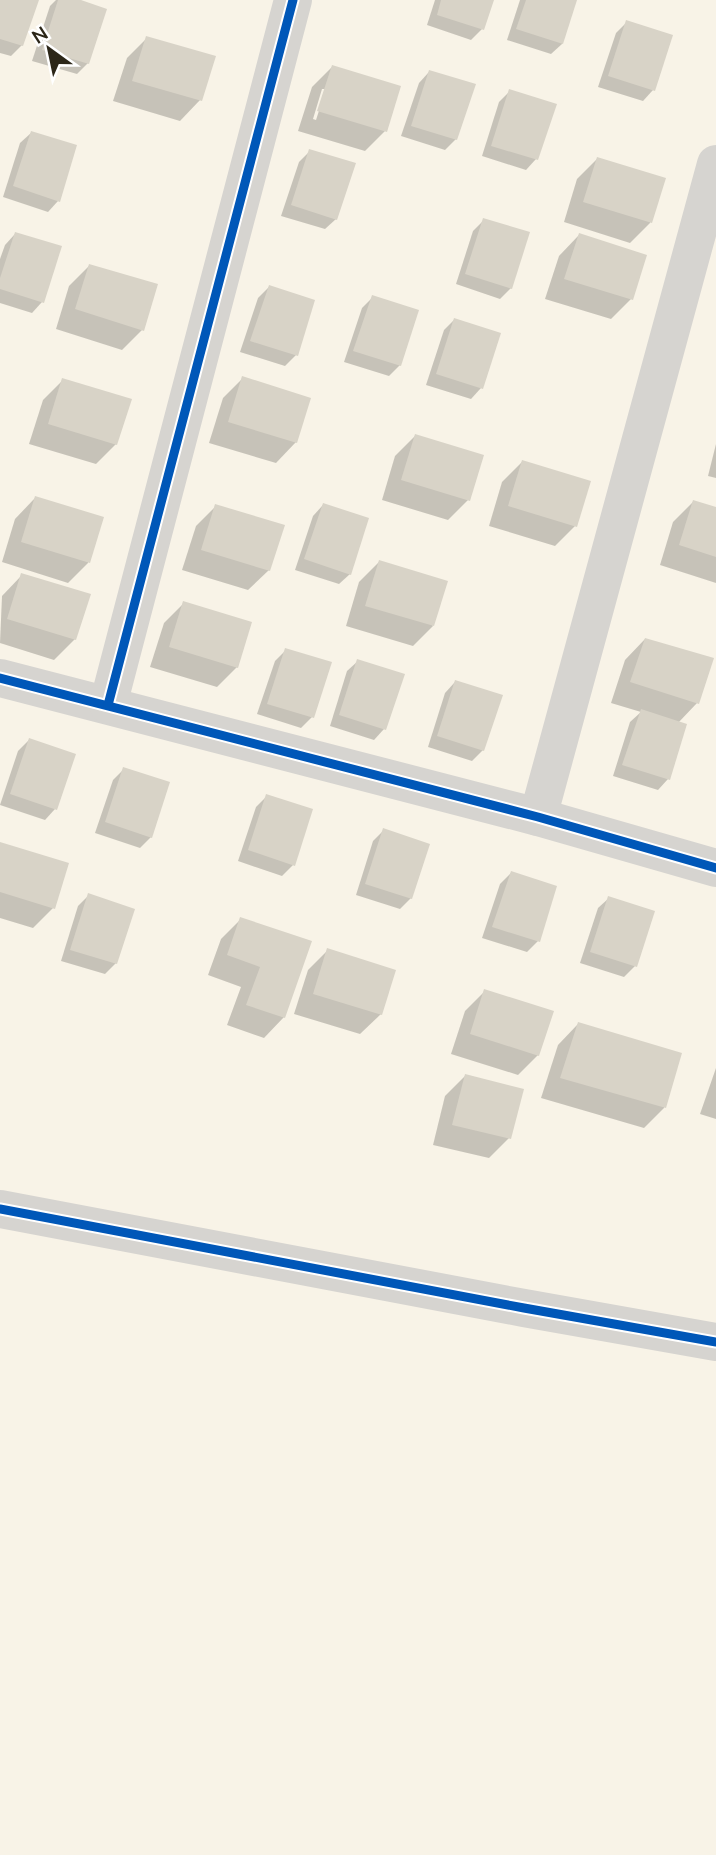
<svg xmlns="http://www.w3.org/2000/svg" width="716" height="1855" font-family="'Nunito Sans',sans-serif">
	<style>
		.shadow { fill: #0003; fill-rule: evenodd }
		.building { fill: #d8d3c7 }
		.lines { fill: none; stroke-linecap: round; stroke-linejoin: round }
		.street { stroke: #d6d4d0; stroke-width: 38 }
		.cycleway-casing { stroke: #fff; stroke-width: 13 }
		.cycleway { stroke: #0057b8; stroke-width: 9 }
	</style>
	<rect width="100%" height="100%" fill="#f8f3e7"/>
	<g class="shadow">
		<path d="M 0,0 L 37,0 L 22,45 L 11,56 L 0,53 Z"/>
		<path d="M 56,0 L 75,0 L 88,63 L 77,74 L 32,61 L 50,6 Z"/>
		<path d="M 435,0 L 492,0 L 482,29 L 471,40 L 427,25 Z"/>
		<path d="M 520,0 L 576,0 L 562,44 L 551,54 L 507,40 Z"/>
		<path d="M 627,22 L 653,90 L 643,101 L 598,87 L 616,33 Z"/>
		<path d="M 147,38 L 213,57 L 200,100 L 180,121 L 113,101 L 127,58 Z"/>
		<path d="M 332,67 L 385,131 L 365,151 L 298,131 L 312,87 ZM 322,89 L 326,89 L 316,120 L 313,119 Z"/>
		<path d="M 429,72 L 456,139 L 445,150 L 401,136 L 419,83 Z"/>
		<path d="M 510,91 L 536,159 L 526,170 L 482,156 L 499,102 Z"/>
		<path d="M 31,133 L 58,201 L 48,212 L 3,197 L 20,143 Z"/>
		<path d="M 310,151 L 336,219 L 325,229 L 281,216 L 299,162 Z"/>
		<path d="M 598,158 L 664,179 L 650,223 L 630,243 L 564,222 L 577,179 Z"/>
		<path d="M 484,220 L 511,288 L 500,299 L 456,284 L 473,231 Z"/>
		<path d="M 15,234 L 42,302 L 32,313 L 0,303 L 0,259 L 5,245 Z"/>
		<path d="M 579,235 L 631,299 L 611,319 L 545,299 L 559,256 Z"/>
		<path d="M 89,266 L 142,330 L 122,350 L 56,329 L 69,286 Z"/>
		<path d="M 269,287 L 296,355 L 285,366 L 240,352 L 258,298 Z"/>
		<path d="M 373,297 L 400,365 L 389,376 L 344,362 L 362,308 Z"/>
		<path d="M 454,320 L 481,388 L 471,399 L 426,385 L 444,330 Z"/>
		<path d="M 243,378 L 296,442 L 276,463 L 209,443 L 223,398 Z"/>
		<path d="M 63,380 L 116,444 L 96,464 L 29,444 L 43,400 Z"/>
		<path d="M 415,436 L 468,500 L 448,520 L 382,500 L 395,456 Z"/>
		<path d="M 716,444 L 716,478 L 708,476 Z"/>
		<path d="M 522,462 L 575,526 L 555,546 L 489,526 L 502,482 Z"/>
		<path d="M 35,498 L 102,518 L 88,563 L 68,583 L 2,562 L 15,519 Z"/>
		<path d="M 693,502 L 716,509 L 716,583 L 660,565 L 673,522 Z"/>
		<path d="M 323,505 L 350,574 L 339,584 L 295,570 L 313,516 Z"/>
		<path d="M 216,506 L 269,570 L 248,590 L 182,570 L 196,526 Z"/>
		<path d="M 379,562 L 433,626 L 413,646 L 346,626 L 359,582 Z"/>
		<path d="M 22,575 L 75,639 L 54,660 L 0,643 L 2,596 Z"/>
		<path d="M 184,603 L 237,667 L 217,687 L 150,667 L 164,623 Z"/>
		<path d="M 645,639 L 697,703 L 678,723 L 668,779 L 658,790 L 613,776 L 630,722 L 641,712 L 611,703 L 625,660 Z"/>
		<path d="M 286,650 L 330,663 L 312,717 L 301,728 L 257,714 L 275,661 Z"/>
		<path d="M 358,661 L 384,729 L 374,740 L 330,726 L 347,671 Z"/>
		<path d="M 455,682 L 483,750 L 472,761 L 428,747 L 445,693 Z"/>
		<path d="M 29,740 L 55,809 L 45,820 L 0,805 L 18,751 Z"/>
		<path d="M 124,769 L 151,837 L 140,848 L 95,833 L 113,780 Z"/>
		<path d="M 267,796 L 293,865 L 282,876 L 238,861 L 256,807 Z"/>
		<path d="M 384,830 L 411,898 L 400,909 L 356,895 L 373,841 Z"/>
		<path d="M 0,844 L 53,908 L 33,928 L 0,918 Z"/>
		<path d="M 511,873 L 538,941 L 527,952 L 482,938 L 500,884 Z"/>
		<path d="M 89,895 L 116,963 L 105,974 L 61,961 L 78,906 Z"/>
		<path d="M 609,898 L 635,966 L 624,977 L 580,963 L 598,908 Z"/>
		<path d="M 241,919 L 284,1017 L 264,1038 L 227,1025 L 241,987 L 208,975 L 221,939 Z"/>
		<path d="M 328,950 L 381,1014 L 360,1034 L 294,1014 L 308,970 Z"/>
		<path d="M 485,991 L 538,1055 L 518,1075 L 451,1054 L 465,1011 Z"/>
		<path d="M 578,1024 L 680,1054 L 664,1108 L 644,1128 L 541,1098 L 558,1045 Z"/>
		<path d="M 716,1068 L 716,1119 L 700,1114 Z"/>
		<path d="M 465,1076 L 509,1138 L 489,1158 L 433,1145 L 445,1096 Z"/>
	</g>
	<g class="building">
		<path d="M 0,0 L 39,0 L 23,46 L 0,39 Z"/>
		<path d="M 58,0 L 81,0 L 107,9 L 89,64 L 42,50 Z"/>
		<path d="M 441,0 L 494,0 L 484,30 L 437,15 Z"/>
		<path d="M 526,0 L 577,0 L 563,44 L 516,29 Z"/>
		<path d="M 626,20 L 673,35 L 655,91 L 608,76 Z"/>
		<path d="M 146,36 L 216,56 L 202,101 L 132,81 Z"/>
		<path d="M 332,65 L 401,86 L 387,132 L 317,111 Z"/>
		<path d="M 429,70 L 476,84 L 457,140 L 411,126 Z"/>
		<path d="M 509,89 L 557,104 L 538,160 L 491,146 Z"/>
		<path d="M 31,131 L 77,145 L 60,202 L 13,186 Z"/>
		<path d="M 309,149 L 356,163 L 337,220 L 291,205 Z"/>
		<path d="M 597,157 L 666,178 L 652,223 L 583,202 Z"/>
		<path d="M 483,218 L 530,232 L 512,289 L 465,274 Z"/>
		<path d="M 15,232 L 62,246 L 44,303 L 0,289 L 0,278 Z"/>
		<path d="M 579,233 L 647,255 L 633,300 L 564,279 Z"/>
		<path d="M 89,264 L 158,284 L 144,331 L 75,309 Z"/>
		<path d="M 269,285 L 315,300 L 298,356 L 250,341 Z"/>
		<path d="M 372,295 L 419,310 L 401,366 L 353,351 Z"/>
		<path d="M 454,318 L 501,333 L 483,389 L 436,374 Z"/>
		<path d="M 242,376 L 311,398 L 297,443 L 228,422 Z"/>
		<path d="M 62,378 L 132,399 L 117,445 L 48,424 Z"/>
		<path d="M 415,434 L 484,455 L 470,501 L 401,480 Z"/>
		<path d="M 522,460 L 591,481 L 577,527 L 508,506 Z"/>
		<path d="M 35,496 L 104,517 L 90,563 L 21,542 Z"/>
		<path d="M 693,500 L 716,507 L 716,557 L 679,545 Z"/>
		<path d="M 323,503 L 369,518 L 351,575 L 304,559 Z"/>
		<path d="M 215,504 L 285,525 L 270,571 L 201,550 Z"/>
		<path d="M 379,560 L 448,581 L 434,626 L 365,606 Z"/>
		<path d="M 21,573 L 91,594 L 76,640 L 7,619 Z"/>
		<path d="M 183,601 L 252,622 L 238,668 L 169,647 Z"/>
		<path d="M 645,638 L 714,658 L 699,704 L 630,682 Z"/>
		<path d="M 285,648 L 332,662 L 314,718 L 267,704 Z"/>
		<path d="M 357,659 L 405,674 L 386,730 L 339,715 Z"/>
		<path d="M 455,680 L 503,695 L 484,751 L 437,736 Z"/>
		<path d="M 641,709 L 687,724 L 670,780 L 622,765 Z"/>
		<path d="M 29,738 L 76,754 L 57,810 L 10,794 Z"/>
		<path d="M 123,767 L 170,782 L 152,838 L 105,822 Z"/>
		<path d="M 266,794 L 313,809 L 295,866 L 248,850 Z"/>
		<path d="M 383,828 L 430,844 L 412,899 L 365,884 Z"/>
		<path d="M 0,842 L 69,863 L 55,909 L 0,892 Z"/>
		<path d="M 511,871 L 557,886 L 540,942 L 492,927 Z"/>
		<path d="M 88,893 L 135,909 L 117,964 L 70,950 Z"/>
		<path d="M 608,896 L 655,911 L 637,967 L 590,952 Z"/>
		<path d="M 240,917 L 312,941 L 285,1018 L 246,1005 L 260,967 L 227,955 Z"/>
		<path d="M 327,948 L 396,970 L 382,1015 L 313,994 Z"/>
		<path d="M 484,989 L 554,1011 L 539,1056 L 470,1034 Z"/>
		<path d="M 578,1022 L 682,1053 L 666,1108 L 560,1078 Z"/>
		<path d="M 465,1074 L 524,1089 L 511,1139 L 452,1125 Z"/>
	</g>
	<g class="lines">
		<g class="street">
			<path d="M 0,678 L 538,817 L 716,868"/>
			<path d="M 108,705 L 293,0"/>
			<path d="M 538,817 L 716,164"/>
			<path d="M 0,1209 L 524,1308 L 716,1342"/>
		</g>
		<g class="cycleway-casing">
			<g id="cycleway">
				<path d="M 0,678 L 538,817 L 716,868"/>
				<path d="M 108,705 L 293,0"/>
				<path d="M 0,1209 L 524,1308 L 716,1342"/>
			</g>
		</g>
		<use href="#cycleway" class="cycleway"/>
	</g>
	<g transform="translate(49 49) rotate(327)" stroke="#ffffff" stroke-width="5" paint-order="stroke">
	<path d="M0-5L12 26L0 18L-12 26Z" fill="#2b2618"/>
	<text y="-10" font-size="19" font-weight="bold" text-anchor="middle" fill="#2b2618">N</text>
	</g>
</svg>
